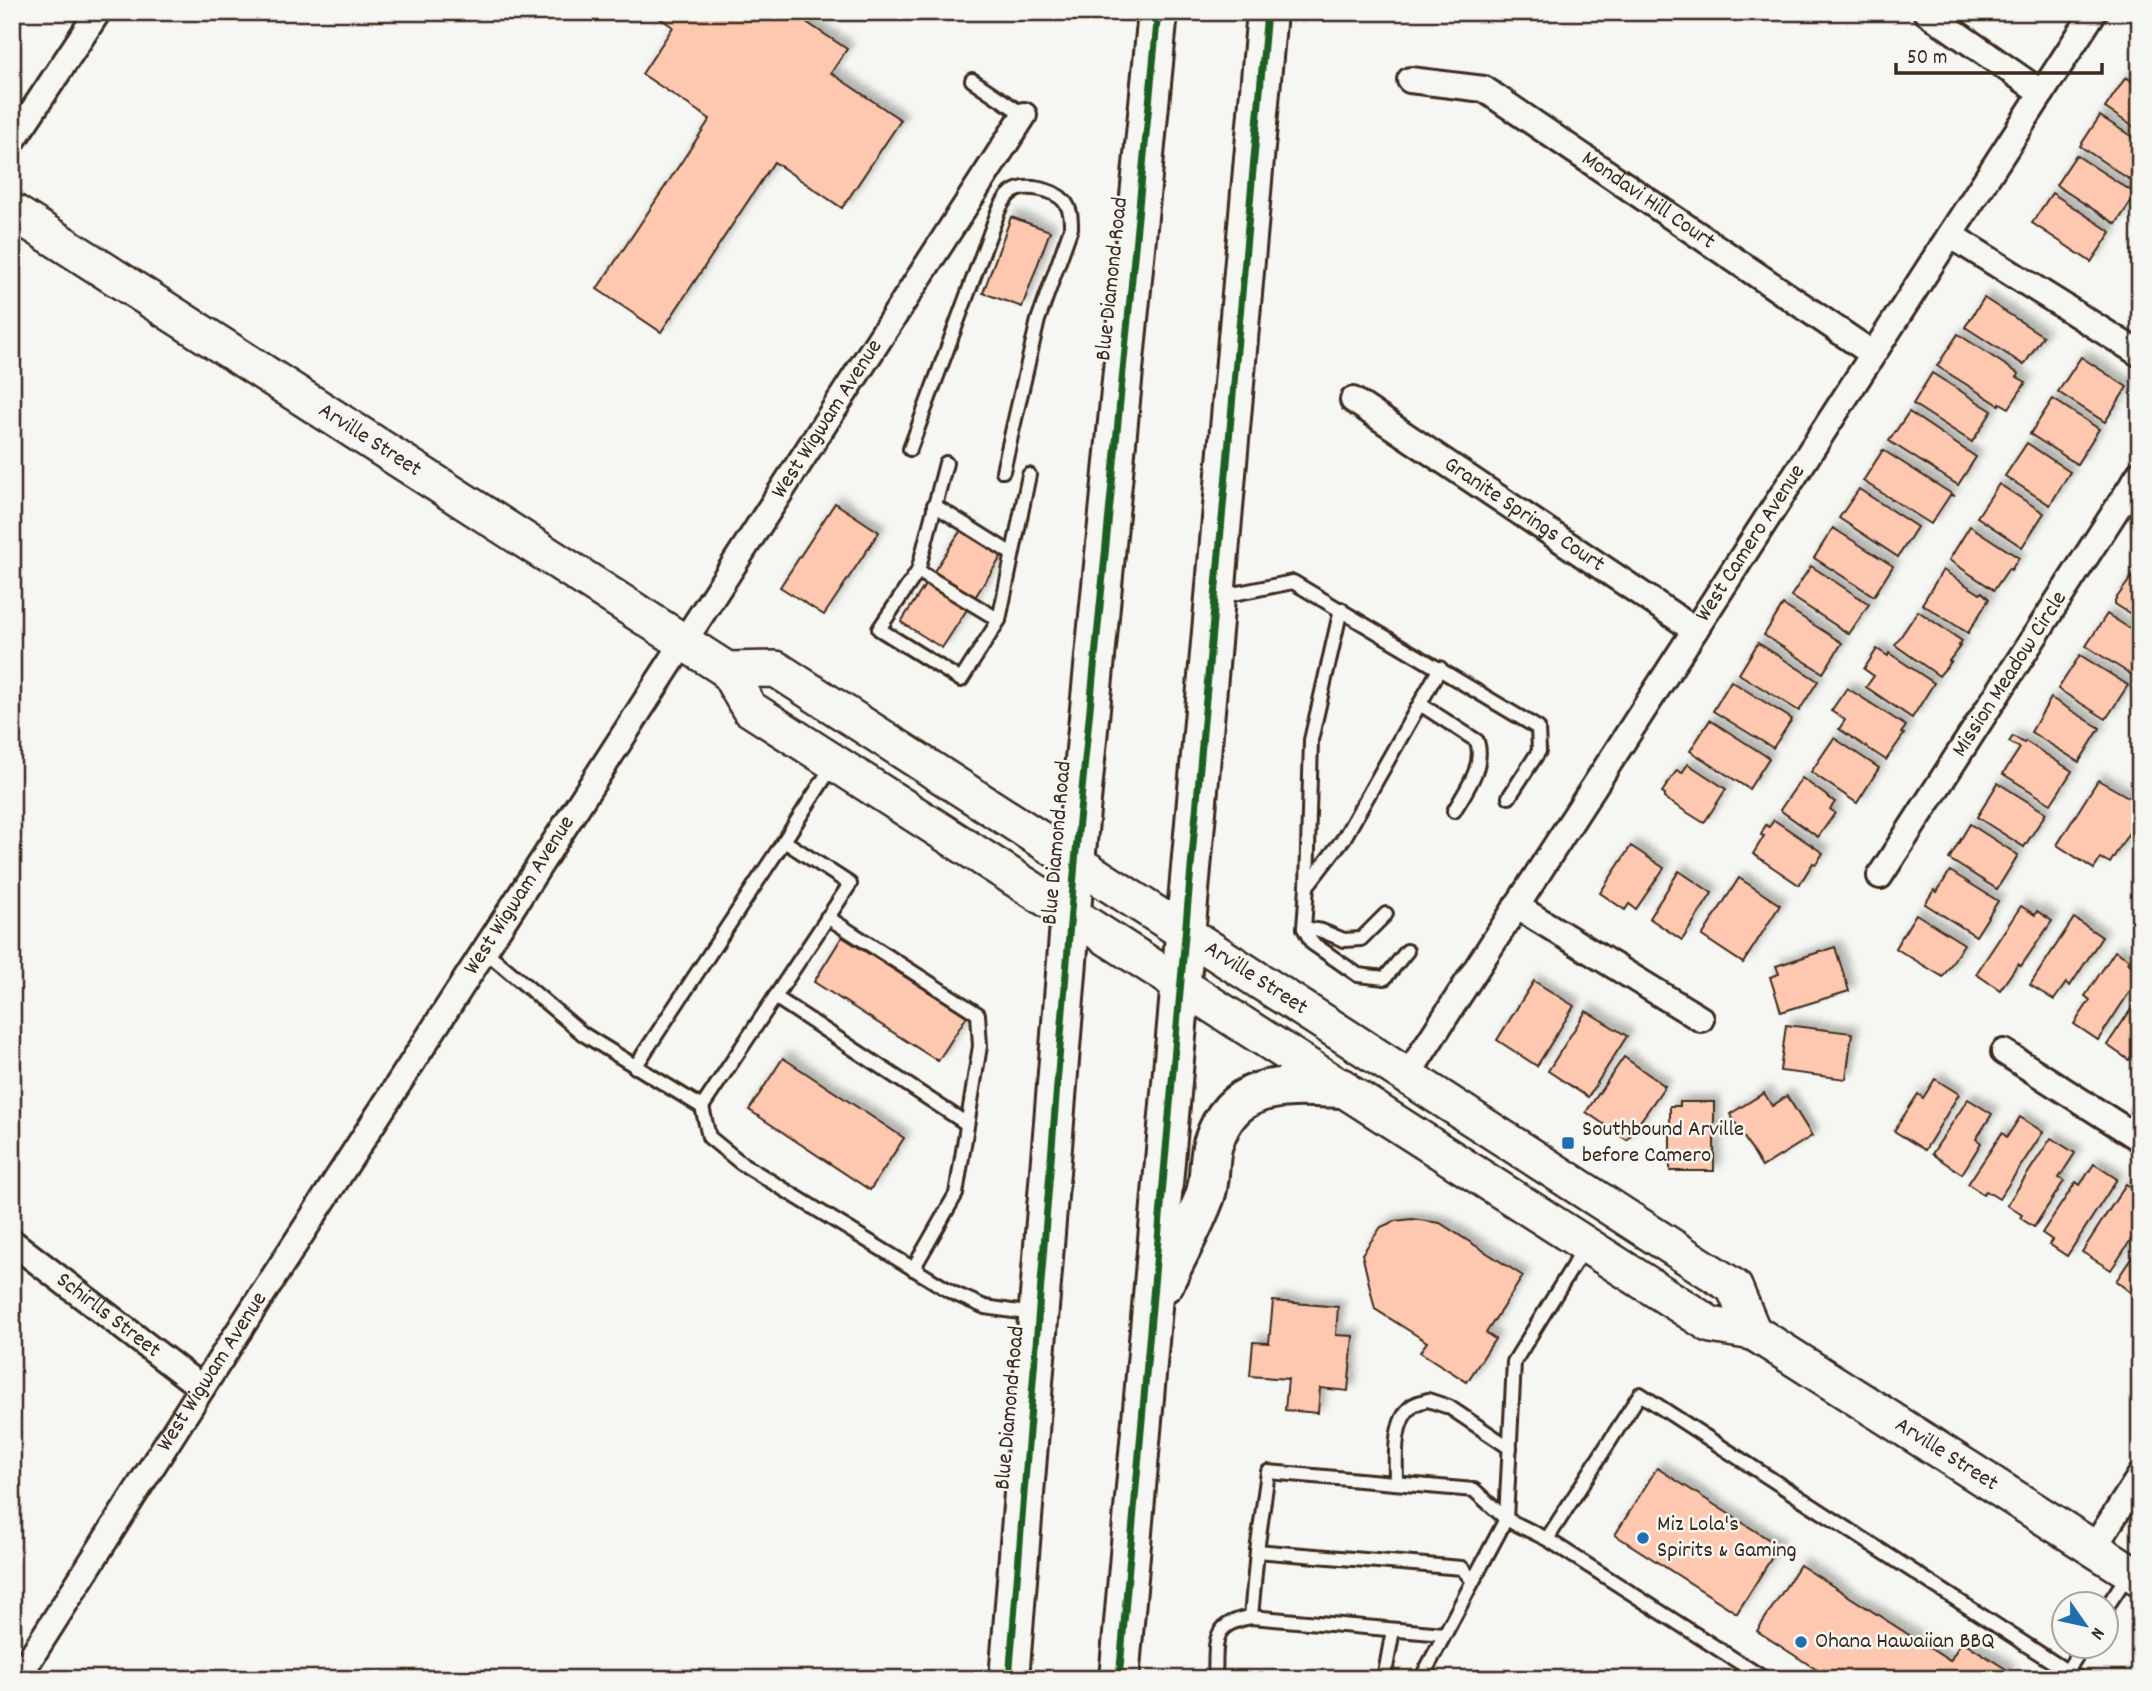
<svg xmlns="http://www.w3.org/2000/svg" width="2152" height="1691" font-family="Dekko,sans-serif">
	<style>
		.building { fill: #fdc8af; stroke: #3b2a1e; stroke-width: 2; filter: url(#shadow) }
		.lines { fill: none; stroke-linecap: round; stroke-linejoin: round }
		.lane-casing { stroke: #3b2a1e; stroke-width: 18 }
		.street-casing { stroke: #3b2a1e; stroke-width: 30 }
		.secondary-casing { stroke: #3b2a1e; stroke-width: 40 }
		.highway-casing { stroke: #3b2a1e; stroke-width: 44 }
		.lane { stroke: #f6f6f2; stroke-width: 12 }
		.street { stroke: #f6f6f2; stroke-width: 24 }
		.secondary { stroke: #f6f6f2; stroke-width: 35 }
		.highway { stroke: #f6f6f2; stroke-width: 38 }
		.cycleway-casing { stroke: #f6f6f2; stroke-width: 11 }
		.cycleway { stroke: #1b5e20; stroke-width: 7 }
		.poi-dot { fill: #1f6fb2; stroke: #f6f6f2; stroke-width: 2.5 }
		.labels { text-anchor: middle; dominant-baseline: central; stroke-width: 5; stroke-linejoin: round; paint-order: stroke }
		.street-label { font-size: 23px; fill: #3b2a1e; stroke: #f6f6f2 }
		.poi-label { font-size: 23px; fill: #3b2a1e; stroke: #f6f6f2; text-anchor: start }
	</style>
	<defs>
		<filter id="shadow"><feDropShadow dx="6" dy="-6" stdDeviation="3.5" flood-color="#0004"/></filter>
	</defs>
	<rect width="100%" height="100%" fill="#f6f6f2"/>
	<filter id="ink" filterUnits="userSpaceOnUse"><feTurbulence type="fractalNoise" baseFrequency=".0143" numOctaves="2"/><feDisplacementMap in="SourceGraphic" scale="14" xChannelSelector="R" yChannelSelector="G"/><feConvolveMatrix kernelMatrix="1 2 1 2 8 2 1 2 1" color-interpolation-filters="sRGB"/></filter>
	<g filter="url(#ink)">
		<g class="building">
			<path d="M 658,12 L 791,12 L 847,49 L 831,73 L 901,120 L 842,208 L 774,162 L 661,332 L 597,289 L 710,119 L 642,74 L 673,27 L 655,15 Z"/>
			<path d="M 2126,77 L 2140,87 L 2140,131 L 2105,108 Z"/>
			<path d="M 2100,116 L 2140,142 L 2139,186 L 2080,146 Z"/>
			<path d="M 2076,155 L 2136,194 L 2116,224 L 2056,185 Z"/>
			<path d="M 2052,193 L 2111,232 L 2091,262 L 2032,223 Z"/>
			<path d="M 1011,217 L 1050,231 L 1022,307 L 983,293 Z"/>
			<path d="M 1984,298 L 2043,336 L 2024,365 L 1965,327 Z"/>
			<path d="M 1958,334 L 2019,374 L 2017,377 L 2026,382 L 2009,408 L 2000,403 L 1999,405 L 1937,366 Z"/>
			<path d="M 2081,357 L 2127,387 L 2105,422 L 2058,392 Z"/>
			<path d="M 1932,373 L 1992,411 L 1972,442 L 1913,404 Z"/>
			<path d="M 2053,399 L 2099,429 L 2077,464 L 2030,434 Z"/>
			<path d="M 1909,412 L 1976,457 L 1958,485 L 1889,441 Z"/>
			<path d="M 2027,443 L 2070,472 L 2050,505 L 2005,476 Z"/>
			<path d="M 1883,450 L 1955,496 L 1950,495 L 1931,524 L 1863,481 Z"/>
			<path d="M 1999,484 L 2044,513 L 2022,547 L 1977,517 Z"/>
			<path d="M 1859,489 L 1917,527 L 1898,557 L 1839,518 Z"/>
			<path d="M 835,503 L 879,532 L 824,615 L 780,587 Z"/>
			<path d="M 1970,526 L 2019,558 L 2011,570 L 2009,568 L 1994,590 L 1949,560 Z"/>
			<path d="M 963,527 L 1003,554 L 942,648 L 901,622 Z"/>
			<path d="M 1833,528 L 1893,566 L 1874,596 L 1814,558 Z"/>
			<path d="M 1811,566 L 1869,604 L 1849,634 L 1791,596 Z"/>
			<path d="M 1943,570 L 1980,594 L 1982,592 L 1989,599 L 1968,633 L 1922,604 Z"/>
			<path d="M 2136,571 L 2140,573 L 2140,620 L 2115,604 L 2115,600 Z"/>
			<path d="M 1783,605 L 1842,643 L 1823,673 L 1764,635 Z"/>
			<path d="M 1918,611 L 1962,641 L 1959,645 L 1961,645 L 1949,661 L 1951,662 L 1939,676 L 1895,645 Z"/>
			<path d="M 2107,614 L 2140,635 L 2140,670 L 2135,677 L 2086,646 Z"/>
			<path d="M 1758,643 L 1818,681 L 1799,711 L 1739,674 Z"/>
			<path d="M 1877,649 L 1888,656 L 1889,653 L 1934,683 L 1912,718 L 1866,687 L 1874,676 L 1864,669 Z"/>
			<path d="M 2080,655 L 2128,685 L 2106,719 L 2058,689 Z"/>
			<path d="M 1731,681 L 1792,719 L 1773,748 L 1713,711 Z"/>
			<path d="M 1847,688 L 1906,726 L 1901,733 L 1904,734 L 1886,760 L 1839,729 L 1845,720 L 1831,711 Z"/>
			<path d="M 2051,698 L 2100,728 L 2079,762 L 2031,732 Z"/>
			<path d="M 1710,720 L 1769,758 L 1749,789 L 1690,751 Z"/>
			<path d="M 2013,736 L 2024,743 L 2025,741 L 2072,771 L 2051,804 L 2003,774 L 2020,748 L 2009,742 Z"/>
			<path d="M 1834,738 L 1879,768 L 1857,803 L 1811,772 Z"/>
			<path d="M 1688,764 L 1726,789 L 1704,823 L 1664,798 L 1665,794 L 1662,792 L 1677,770 L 1682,773 Z"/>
			<path d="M 1802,778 L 1835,802 L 1830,809 L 1835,813 L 1818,837 L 1780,810 Z"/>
			<path d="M 2098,780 L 2139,803 L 2140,815 L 2110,863 L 2101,858 L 2094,869 L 2057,845 Z"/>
			<path d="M 1998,783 L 2046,813 L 2024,847 L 1977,817 Z"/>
			<path d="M 1774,820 L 1823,853 L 1816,864 L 1813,863 L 1799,885 L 1753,854 L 1764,836 L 1761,835 L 1763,830 L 1766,825 L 1769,827 Z"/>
			<path d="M 1970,824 L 2018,855 L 1997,889 L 1949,859 Z"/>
			<path d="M 1631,846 L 1664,868 L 1636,909 L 1629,904 L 1625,910 L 1600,893 Z"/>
			<path d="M 1679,871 L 1712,893 L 1682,940 L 1649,918 Z"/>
			<path d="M 1950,871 L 1998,901 L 1976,936 L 1925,904 L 1934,890 L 1937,892 Z"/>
			<path d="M 1739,878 L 1780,905 L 1743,963 L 1702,936 Z"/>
			<path d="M 2021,906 L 2035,915 L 2037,911 L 2052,921 L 2021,966 L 2018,964 L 2000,990 L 1976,974 Z"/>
			<path d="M 1916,914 L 1964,944 L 1943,977 L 1895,948 Z"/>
			<path d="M 2074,918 L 2102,937 L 2070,986 L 2066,983 L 2054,1000 L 2030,985 Z"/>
			<path d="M 842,937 L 967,1016 L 938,1061 L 814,982 Z"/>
			<path d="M 1835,947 L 1849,991 L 1781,1012 L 1770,977 L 1779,974 L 1776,966 Z"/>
			<path d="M 2115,951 L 2130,960 L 2128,963 L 2140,971 L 2140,976 L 2098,1040 L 2074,1024 L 2090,1000 L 2085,996 Z"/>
			<path d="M 1534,981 L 1574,1006 L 1537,1066 L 1497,1040 Z"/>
			<path d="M 2140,996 L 2140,1051 L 2136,1049 L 2129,1060 L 2107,1045 Z"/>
			<path d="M 1586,1011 L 1627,1036 L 1588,1097 L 1548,1071 Z"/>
			<path d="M 1786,1025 L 1852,1033 L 1846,1079 L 1780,1071 Z"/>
			<path d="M 1624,1057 L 1665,1086 L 1627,1140 L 1586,1112 Z"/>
			<path d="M 783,1058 L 904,1138 L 870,1190 L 749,1110 Z"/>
			<path d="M 1935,1079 L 1959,1094 L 1925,1150 L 1894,1131 L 1918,1094 L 1923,1098 Z"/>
			<path d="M 1764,1093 L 1772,1106 L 1787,1096 L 1812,1136 L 1762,1167 L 1730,1114 Z"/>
			<path d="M 1968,1099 L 1992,1114 L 1976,1139 L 1981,1143 L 1962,1174 L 1932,1154 Z"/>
			<path d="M 1680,1102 L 1714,1102 L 1714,1171 L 1670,1171 L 1670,1106 L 1680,1106 Z"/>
			<path d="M 2020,1117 L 2043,1132 L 1999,1199 L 1986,1191 L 1983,1194 L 1968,1184 L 2002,1133 L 2007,1137 Z"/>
			<path d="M 2051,1138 L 2075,1153 L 2059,1178 L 2064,1181 L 2034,1227 L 2020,1218 L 2022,1215 L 2007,1205 Z"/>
			<path d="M 2094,1164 L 2117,1179 L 2067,1256 L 2049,1244 L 2052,1240 L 2042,1233 L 2076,1182 L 2080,1185 Z"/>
			<path d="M 2126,1184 L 2140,1193 L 2140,1226 L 2111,1270 L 2082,1252 Z"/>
			<path d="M 1412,1219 L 1440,1223 L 1523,1276 L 1486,1333 L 1495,1339 L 1467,1382 L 1420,1352 L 1427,1342 L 1375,1309 L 1362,1254 L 1381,1227 L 1395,1221 Z"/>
			<path d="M 2140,1245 L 2140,1300 L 2116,1281 Z"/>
			<path d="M 1273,1301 L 1338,1307 L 1336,1335 L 1353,1336 L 1348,1391 L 1320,1388 L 1318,1413 L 1285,1410 L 1288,1379 L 1250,1376 L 1253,1342 L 1269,1343 Z"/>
			<path d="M 1657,1468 L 1779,1546 L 1737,1613 L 1615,1535 Z"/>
			<path d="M 1800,1565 L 1950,1661 L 1962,1641 L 2009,1671 L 2004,1679 L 1831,1679 L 1757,1631 Z"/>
		</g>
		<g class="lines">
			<g class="lane-casing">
				<g id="lane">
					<path d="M 972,80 L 1024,115"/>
					<path d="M 910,449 L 998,212 C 1001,205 1005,198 1011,193 C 1025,183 1053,189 1064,201 C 1071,209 1071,218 1071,228 L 1038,320 L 1003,471"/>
					<path d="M 946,463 L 918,571 L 999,620 L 1029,475"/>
					<path d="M 934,505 L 1012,554"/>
					<path d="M 918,571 L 879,629 L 961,680 L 999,620"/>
					<path d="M 1218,597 L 1293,582 L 1538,728 L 1539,751 L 1509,797"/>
					<path d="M 1341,609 L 1311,740 L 1307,886 L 1344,838 L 1440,668"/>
					<path d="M 1420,704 L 1477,741 C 1485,766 1466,790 1454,811"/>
					<path d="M 784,841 L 833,765"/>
					<path d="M 1307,886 L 1304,928 L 1312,943 L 1358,975 L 1385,978 L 1407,951"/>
					<path d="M 827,917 L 978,1014 L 980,1046 L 956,1194 L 913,1269"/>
					<path d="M 1304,928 L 1322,931 L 1344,940 L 1361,939 L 1386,914"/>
					<path d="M 485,951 L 583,1034 L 702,1107 L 709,1137 L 741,1163 L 953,1293 L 985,1307 L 1033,1314"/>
					<path d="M 775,997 L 967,1124"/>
					<path d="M 635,1067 L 784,841 L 850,884 L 702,1107"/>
					<path d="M 1396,1483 C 1396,1461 1392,1422 1412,1406 C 1416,1403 1424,1401 1428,1400 L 1449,1407 L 1510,1448"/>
					<path d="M 1547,1539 L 1765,1679"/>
					<path d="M 1257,1551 L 1251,1617 L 1444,1634"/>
					<path d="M 1473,1581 L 1462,1568 L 1257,1551 L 1268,1472 L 1474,1490 L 1506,1519 L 1547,1539 L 1640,1394 L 2079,1679"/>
					<path d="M 2106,1608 L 2129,1573"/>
					<path d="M 1215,1679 C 1217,1643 1209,1624 1251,1617"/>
					<path d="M 1384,1679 L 1393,1630"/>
					<path d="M 1421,1679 L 1506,1519 L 1514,1362 L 1584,1248"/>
					<path d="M 2062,1679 L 2083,1646"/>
				</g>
			</g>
			<g class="street-casing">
				<g id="street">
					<path d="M 1926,12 L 2042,93"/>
					<path id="s1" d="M 1410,80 L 1484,89 L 1873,354"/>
					<path d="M 12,142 L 98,12"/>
					<path d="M 1950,235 L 2140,354"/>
					<path id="s2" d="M 1353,400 L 1695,630"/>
					<path id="s3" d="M 1880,876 L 2140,473"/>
					<path d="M 1516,906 L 1701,1019"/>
					<path d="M 2004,1052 L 2140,1139"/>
					<path id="s4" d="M 1407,1076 L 2094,12"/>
					<path id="s5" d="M 12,1242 L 202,1388"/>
					<path d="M 2093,1549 L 2140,1476"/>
					<path id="s6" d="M 17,1679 L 202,1388 L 1024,115"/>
				</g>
			</g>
			<g class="secondary-casing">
				<g id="secondary">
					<path id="s7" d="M 12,211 L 727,670 L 749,708 L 835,763 L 1711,1325 L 1753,1332 L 2140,1578"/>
					<path id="s8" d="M 727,670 L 776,669 L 1734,1287 L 1753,1332"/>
				</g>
			</g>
			<g class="highway-casing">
				<g id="highway">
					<path d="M 1164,1283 C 1177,1255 1194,1226 1205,1196 C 1211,1180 1208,1160 1213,1144 C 1233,1079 1286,1086 1341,1088"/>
					<path d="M 1009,1679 L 1075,862 L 1158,12"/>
					<path d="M 1119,1679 L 1267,12"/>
				</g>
			</g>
			<use href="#lane" class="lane"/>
			<use href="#street" class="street"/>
			<use href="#secondary" class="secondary"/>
			<use href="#highway" class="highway"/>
			<g class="cycleway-casing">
				<g id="cycleway">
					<path d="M 1009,1679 L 1075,862 L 1158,12"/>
					<path d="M 1119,1679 L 1267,12"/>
				</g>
			</g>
			<use href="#cycleway" class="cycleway"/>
		</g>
	</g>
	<g class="poi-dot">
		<rect x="1561" y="1136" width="14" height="14" rx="3.5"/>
		<circle cx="1643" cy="1538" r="7"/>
		<circle cx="1801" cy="1642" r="7"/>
	</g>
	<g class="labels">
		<g class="street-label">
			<text stroke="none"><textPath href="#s1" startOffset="273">Mondavi Hill Court</textPath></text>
			<text transform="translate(1113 279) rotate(-84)">Blue Diamond Road</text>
			<text stroke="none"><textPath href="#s6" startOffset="1498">West Wigwam Avenue</textPath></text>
			<text stroke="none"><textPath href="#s7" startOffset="425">Arville Street</textPath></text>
			<text stroke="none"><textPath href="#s2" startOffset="206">Granite Springs Court</textPath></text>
			<text stroke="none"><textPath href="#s4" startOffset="634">West Camero Avenue</textPath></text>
			<text stroke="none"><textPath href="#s3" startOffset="240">Mission Meadow Circle</textPath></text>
			<text transform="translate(1058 843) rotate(-85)">Blue Diamond Road</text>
			<text stroke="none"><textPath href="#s6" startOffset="931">West Wigwam Avenue</textPath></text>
			<text stroke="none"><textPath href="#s8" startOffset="620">Arville Street</textPath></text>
			<text stroke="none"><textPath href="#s5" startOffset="121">Schirlls Street</textPath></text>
			<text stroke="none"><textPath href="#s6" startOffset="364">West Wigwam Avenue</textPath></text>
			<text transform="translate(1011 1408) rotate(-85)">Blue Diamond Road</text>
			<text stroke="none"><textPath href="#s7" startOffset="2308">Arville Street</textPath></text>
		</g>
		<g class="poi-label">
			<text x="1582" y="1130">Southbound Arville<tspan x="1582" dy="26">before Camero</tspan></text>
			<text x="1657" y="1525">Miz Lola's<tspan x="1657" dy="26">Spirits &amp; Gaming</tspan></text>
			<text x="1815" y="1642">Ohana Hawaiian BBQ</text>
		</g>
	</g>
	<rect width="2152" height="1691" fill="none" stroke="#f6f6f2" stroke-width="42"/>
	<rect x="21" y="21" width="2110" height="1649" fill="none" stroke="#3b2a1e" stroke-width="2.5" filter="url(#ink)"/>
	<g transform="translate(2085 1625) rotate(124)"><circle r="33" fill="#f6f6f2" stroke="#aba49d" stroke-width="2"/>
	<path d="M0-5L12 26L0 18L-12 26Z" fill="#1f6fb2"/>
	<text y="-10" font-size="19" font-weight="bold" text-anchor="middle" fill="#3b2a1e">N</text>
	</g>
	<path d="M1896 63v10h206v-10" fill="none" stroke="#3b2a1e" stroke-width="3.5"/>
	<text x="1907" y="63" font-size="21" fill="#3b2a1e" stroke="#f6f6f2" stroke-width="5" paint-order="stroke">50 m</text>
</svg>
